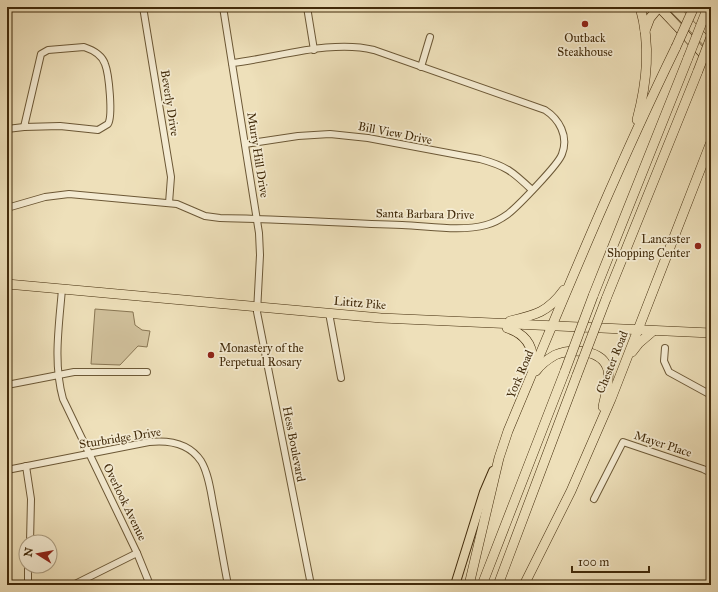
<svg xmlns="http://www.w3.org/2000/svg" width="718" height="592" font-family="'IM FELL Great Primer',serif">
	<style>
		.green { fill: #d1c19c; stroke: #897653 }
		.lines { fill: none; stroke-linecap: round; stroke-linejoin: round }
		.minor-casing { stroke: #6c5836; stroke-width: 8 }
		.major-casing { stroke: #412a0a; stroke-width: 10 }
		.highway-casing { stroke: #412a0a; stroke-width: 10 }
		.minor { stroke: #f4ebd2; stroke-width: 6 }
		.major { stroke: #eee0ba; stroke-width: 8 }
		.highway { stroke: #eee0ba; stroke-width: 9 }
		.highway-bridge-casing { stroke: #412a0a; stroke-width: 10; stroke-linecap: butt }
		.highway-bridge { stroke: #eee0ba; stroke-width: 9 }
		.poi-dot { fill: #8f2418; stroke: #f4ebd2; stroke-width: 1.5 }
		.labels { text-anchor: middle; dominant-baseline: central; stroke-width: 3.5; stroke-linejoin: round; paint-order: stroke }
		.poi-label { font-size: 12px; fill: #412a0a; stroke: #f4ebd2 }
		.street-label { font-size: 12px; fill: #412a0a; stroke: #f4ebd2 }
	</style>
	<rect width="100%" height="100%" fill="#eee0ba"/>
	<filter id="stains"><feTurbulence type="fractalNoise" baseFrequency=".005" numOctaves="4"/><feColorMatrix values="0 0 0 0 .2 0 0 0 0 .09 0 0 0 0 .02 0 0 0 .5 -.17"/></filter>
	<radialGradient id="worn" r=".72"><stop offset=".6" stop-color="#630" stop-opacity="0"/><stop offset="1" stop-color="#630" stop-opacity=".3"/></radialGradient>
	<path class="green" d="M 95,309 L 133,312 L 135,325 L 142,330 L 150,331 L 147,347 L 138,346 L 120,365 L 91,364 Z"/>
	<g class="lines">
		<g class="minor-casing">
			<g id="minor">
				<path d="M 143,7 L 171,177 L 169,203"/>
				<path d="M 223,7 L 259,233 L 260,255 L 257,312 L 311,585"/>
				<path d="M 307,7 L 314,50"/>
				<path d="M 84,47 C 93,50 102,55 105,64 C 109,74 113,116 108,124 L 98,130 L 60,126 L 24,127 L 41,54 L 48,50 Z"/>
				<path d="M 421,67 L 430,37"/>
				<path d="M 7,129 L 24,127"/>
				<path d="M 245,144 L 298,136 L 330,134 L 368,138 L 480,159 C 506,166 512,171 532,190"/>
				<path d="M 7,208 L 45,197 L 69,194 L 177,204 L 205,216 L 220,218 C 281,219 341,223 402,225 C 429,226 460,232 486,225 C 494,223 501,219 508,214 C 518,206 559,164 562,154 C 569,136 559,119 545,110 L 374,50 C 331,39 277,58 232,63"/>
				<path d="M 62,289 C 59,326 53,363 63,399 L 137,553 L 150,585"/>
				<path d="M 329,313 L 341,378"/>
				<path d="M 665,348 L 664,361 L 669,372 L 711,395"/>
				<path d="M 7,385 L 74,372 L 147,372"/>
				<path d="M 26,466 L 31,499 L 30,542"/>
				<path d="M 7,470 L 149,442 C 168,440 189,443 201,461 C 209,474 211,494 214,509 C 219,534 223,560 228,585"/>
				<path d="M 594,499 L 623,442 L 703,469 L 711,473"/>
				<path d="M 28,585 L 28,566"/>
				<path d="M 73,585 L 137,553"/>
			</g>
		</g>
		<g class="major-casing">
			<path id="major" d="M 455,585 L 484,492 L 493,471"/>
		</g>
		<g class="highway-casing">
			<g id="highway">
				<path d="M 673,7 L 711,46"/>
				<path d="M 645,31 L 650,18 L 659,7 L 711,62"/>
				<path d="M 637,120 C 647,82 651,45 640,7"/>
				<path d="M 7,284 L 381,318 L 711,333"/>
				<path d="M 593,296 L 688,58"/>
				<path d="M 606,299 L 698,71"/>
				<path d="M 510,321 C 536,315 548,312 564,290"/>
				<path d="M 507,328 C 526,334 535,347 532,368"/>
				<path d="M 632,352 L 639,343 L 653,331"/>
				<path d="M 536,371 C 541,364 548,359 555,355 C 572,348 603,349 608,370 C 610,382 605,396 603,407"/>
				<path d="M 469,585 L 499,458 L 508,431 C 562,302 615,172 676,47"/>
				<path d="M 482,585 L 565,371"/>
				<path d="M 498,585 L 577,375"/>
				<path d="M 524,585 L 571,491 L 611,399 L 711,142"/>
			</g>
		</g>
		<use href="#minor" class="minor"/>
		<use href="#major" class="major"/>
		<use href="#highway" class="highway"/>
		<g class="highway-bridge-casing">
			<g id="highway-bridge">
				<path d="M 676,47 L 694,7"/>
				<path d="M 688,58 L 706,12"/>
				<path d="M 698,71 L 711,37"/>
				<path d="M 565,371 L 593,296"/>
				<path d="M 577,375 L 606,299"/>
			</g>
		</g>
		<use href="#highway-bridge" class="highway-bridge"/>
	</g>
	<g class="poi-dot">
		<circle cx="585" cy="24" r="4"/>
		<circle cx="698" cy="246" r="4"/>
		<circle cx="211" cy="355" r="4"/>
	</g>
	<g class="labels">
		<g class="poi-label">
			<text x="585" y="38">Outback<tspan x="585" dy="14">Steakhouse</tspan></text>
			<text x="690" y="239" text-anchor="end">Lancaster<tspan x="690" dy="14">Shopping Center</tspan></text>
			<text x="219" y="348" text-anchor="start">Monastery of the<tspan x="219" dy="14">Perpetual Rosary</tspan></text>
		</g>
		<g class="street-label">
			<text transform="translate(170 103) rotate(81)">Beverly Drive</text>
			<text transform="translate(395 133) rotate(11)">Bill View Drive</text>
			<text transform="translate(258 155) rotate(81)">Murry Hill Drive</text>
			<text transform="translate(425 214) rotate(1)">Santa Barbara Drive</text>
			<text transform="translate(360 303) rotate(5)">Lititz Pike</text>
			<text transform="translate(612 362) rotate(-68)">Chester Road</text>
			<text transform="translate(520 374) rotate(-67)">York Road</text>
			<text transform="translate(120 438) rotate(-9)">Sturbridge Drive</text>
			<text transform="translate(294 444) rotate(79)">Hess Boulevard</text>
			<text transform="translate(663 444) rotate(18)">Mayer Place</text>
			<text transform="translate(125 502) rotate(64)">Overlook Avenue</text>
		</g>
	</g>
	<rect width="718" height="592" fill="none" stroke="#eee0ba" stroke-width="24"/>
	<rect x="8" y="8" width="702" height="576" fill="none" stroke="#412a0a" stroke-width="2"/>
	<rect x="12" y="12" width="694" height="568" fill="none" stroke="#412a0a"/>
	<g transform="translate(38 554) rotate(281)"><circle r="19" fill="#f4ebd2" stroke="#ac9e82"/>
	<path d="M0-3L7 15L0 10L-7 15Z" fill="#8f2418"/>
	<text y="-6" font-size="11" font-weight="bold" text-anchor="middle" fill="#412a0a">N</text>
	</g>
	<path d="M572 566v6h77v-6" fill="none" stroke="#412a0a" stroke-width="2"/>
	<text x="578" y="566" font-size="12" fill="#412a0a" stroke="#f4ebd2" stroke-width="3" paint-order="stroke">100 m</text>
	<rect width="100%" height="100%" filter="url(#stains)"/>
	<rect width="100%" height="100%" fill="url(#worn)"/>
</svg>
